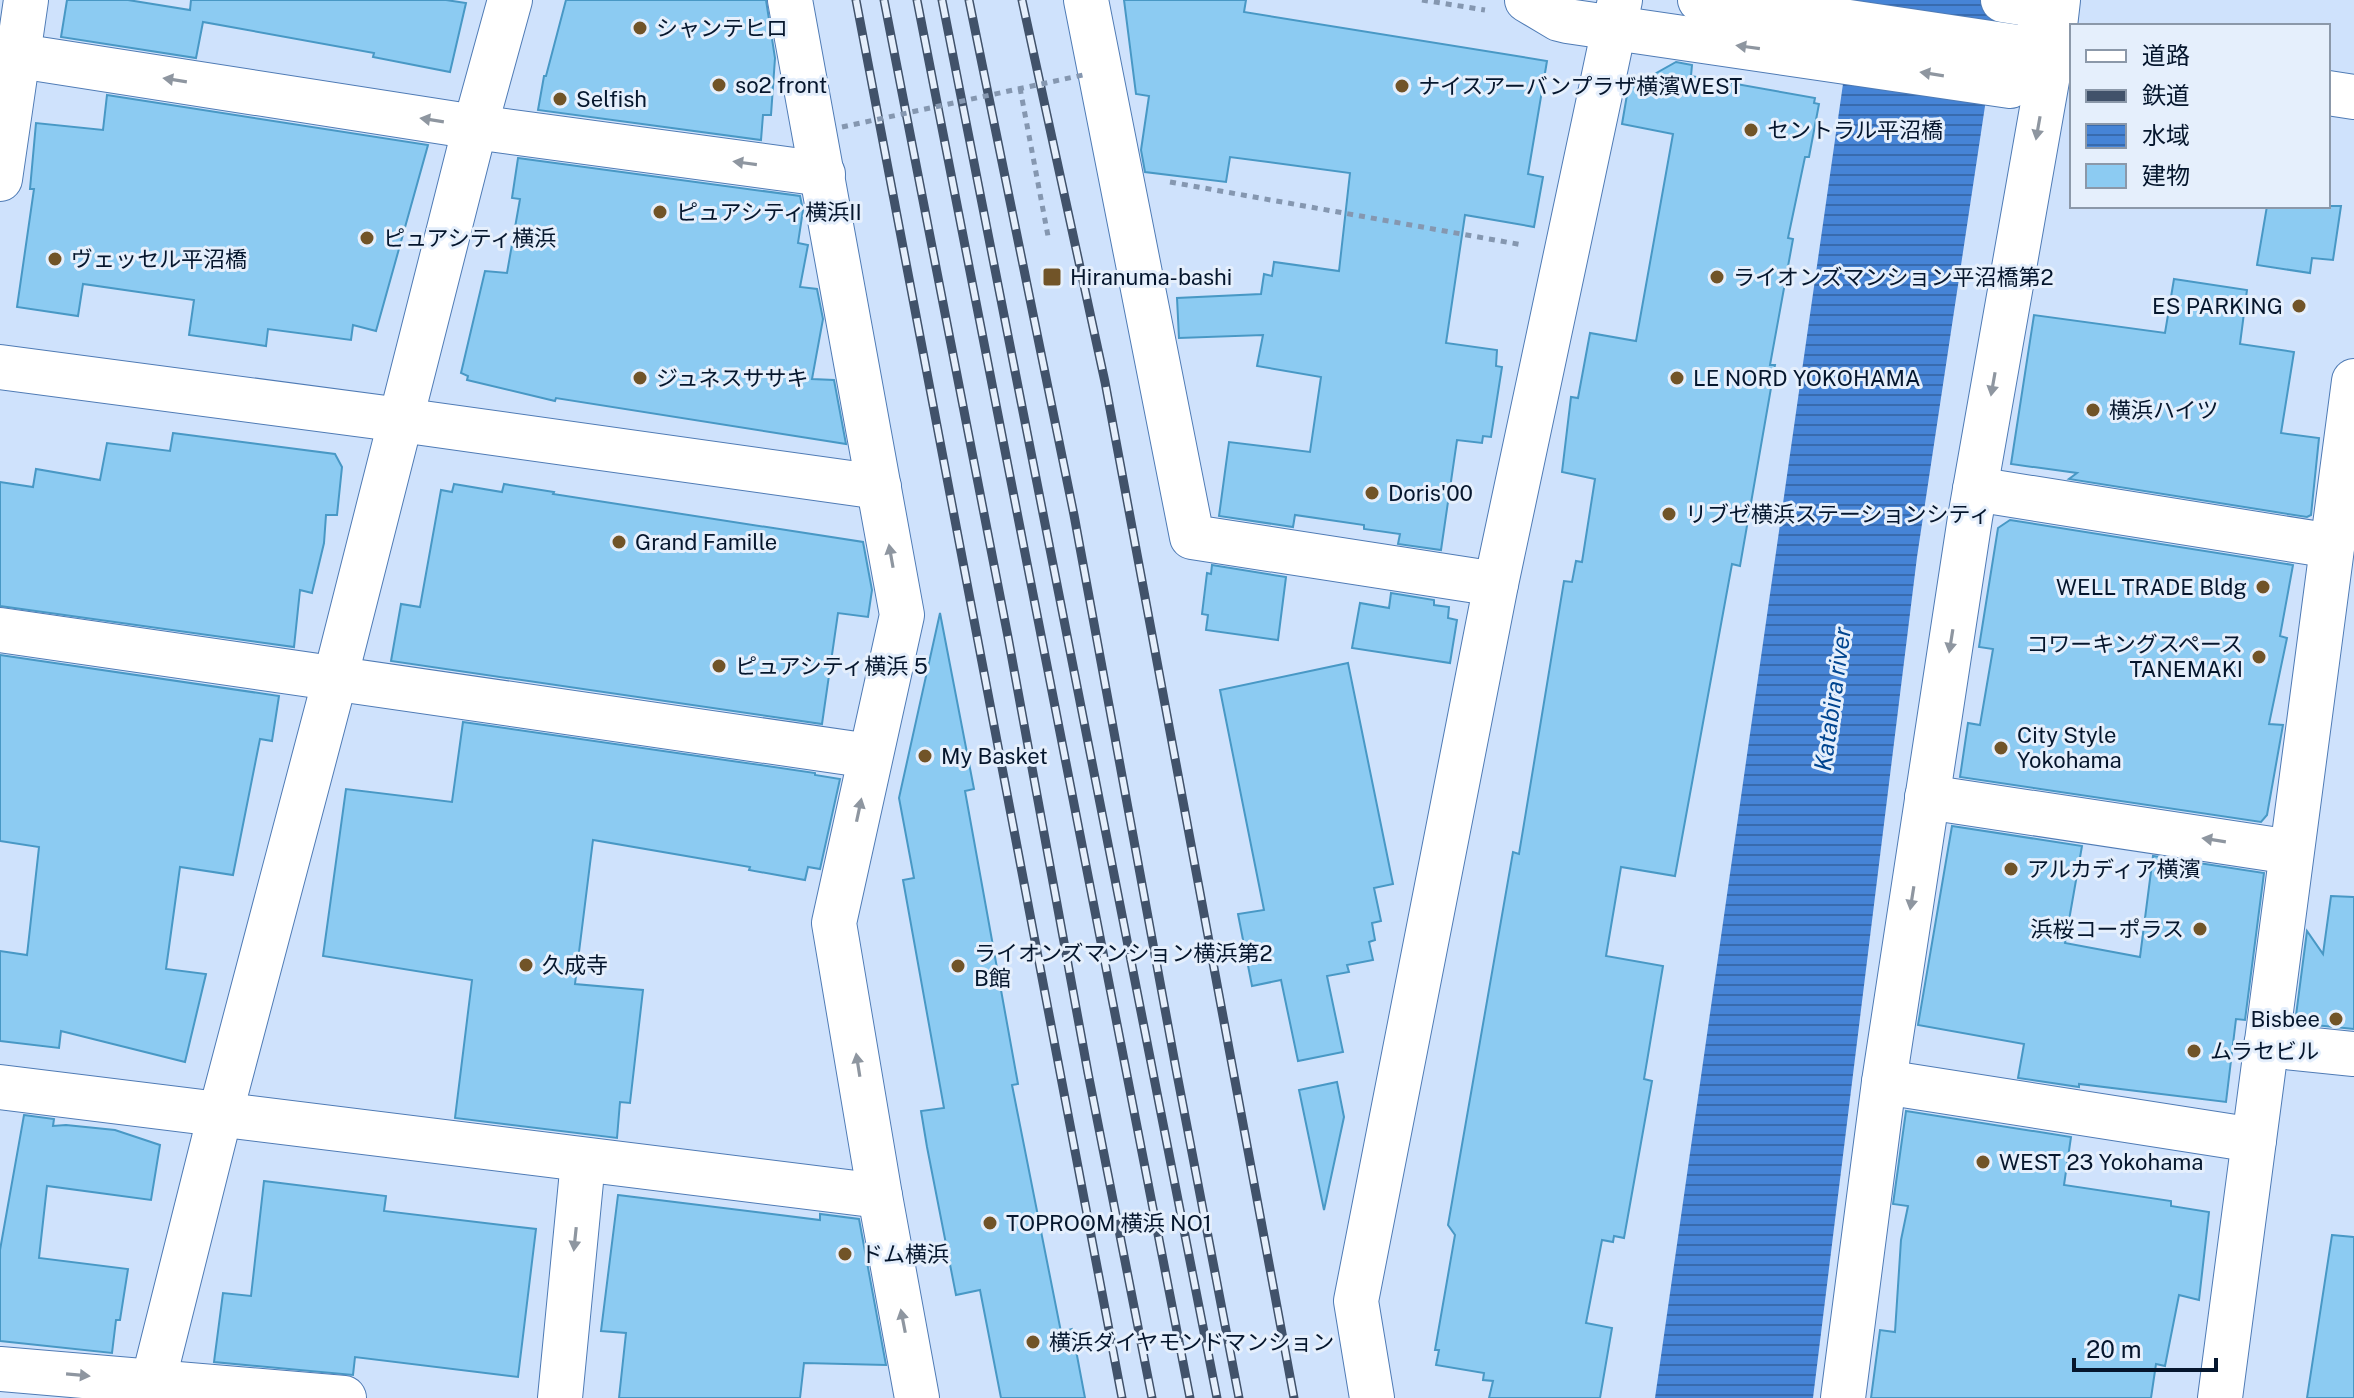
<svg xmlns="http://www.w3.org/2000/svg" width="2354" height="1398" font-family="'Public Sans','Noto Sans JP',sans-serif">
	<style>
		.water { fill: url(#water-rules) }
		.building { fill: #8ccbf2; stroke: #4898c5; stroke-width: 2 }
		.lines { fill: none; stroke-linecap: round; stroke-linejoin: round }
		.minor-casing { stroke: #4f7bb5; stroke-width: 46 }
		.tertiary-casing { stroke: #4f7bb5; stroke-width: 46 }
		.path { stroke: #8597b0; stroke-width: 5; stroke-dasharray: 6 6; stroke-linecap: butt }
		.minor { stroke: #fff; stroke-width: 44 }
		.tertiary { stroke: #fff; stroke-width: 44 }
		.rail-casing { stroke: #41526a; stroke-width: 9 }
		.rail { stroke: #e5effc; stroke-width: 6; stroke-dasharray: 18; stroke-linecap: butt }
		.path-bridge { stroke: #8597b0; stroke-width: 5; stroke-dasharray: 6 6; stroke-linecap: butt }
		.oneway { fill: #8e96a0 }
		.poi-dot { fill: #715428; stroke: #e5effc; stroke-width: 3 }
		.labels { text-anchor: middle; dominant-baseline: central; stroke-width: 6; stroke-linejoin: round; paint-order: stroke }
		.poi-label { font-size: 22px; fill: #05162d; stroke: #e5effc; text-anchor: start }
		.water-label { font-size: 24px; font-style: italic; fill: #00458f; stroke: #e5effc }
	</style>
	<defs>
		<pattern id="water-rules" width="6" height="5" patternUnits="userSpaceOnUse" patternTransform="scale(2)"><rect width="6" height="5" fill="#4684d6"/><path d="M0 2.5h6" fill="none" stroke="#386bae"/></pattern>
	</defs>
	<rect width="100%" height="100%" fill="#cfe2fc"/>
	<path class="water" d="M 1855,0 L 2001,0 L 1917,557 L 1813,1398 L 1655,1398 Z"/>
	<g class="building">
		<path d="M 67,0 L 128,0 L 190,10 L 191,0 L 446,0 L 466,3 L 450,72 L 373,57 L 374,53 L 203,22 L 196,58 L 61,37 Z"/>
		<path d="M 566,0 L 766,0 L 775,58 L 771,115 L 763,115 L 761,140 L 538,110 L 544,76 L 546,76 Z"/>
		<path d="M 1124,0 L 1246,0 L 1244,12 L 1547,61 L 1528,174 L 1543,177 L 1534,227 L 1465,215 L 1446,343 L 1497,350 L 1496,366 L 1502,367 L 1491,437 L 1483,436 L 1482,443 L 1457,440 L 1441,550 L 1398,544 L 1400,534 L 1364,529 L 1364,525 L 1295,515 L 1293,527 L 1219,516 L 1229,442 L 1310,452 L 1321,377 L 1257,366 L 1263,335 L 1179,338 L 1177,298 L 1261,294 L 1264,274 L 1272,276 L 1274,262 L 1339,271 L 1350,173 L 1230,157 L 1226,182 L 1145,172 L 1141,150 L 1149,96 L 1136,94 Z"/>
		<path d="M 1676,62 L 1692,65 L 1691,76 L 1815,98 L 1814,103 L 1819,104 L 1809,157 L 1805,157 L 1788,238 L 1793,239 L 1770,365 L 1775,365 L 1740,566 L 1732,564 L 1675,876 L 1621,867 L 1606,956 L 1663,966 L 1644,1079 L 1652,1081 L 1624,1238 L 1614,1236 L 1613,1242 L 1602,1240 L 1586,1323 L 1612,1328 L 1600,1398 L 1489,1398 L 1493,1381 L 1483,1380 L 1484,1373 L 1436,1365 L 1439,1350 L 1435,1350 L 1455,1235 L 1448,1225 L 1513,852 L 1519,854 L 1564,581 L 1572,582 L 1576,561 L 1582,562 L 1595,479 L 1562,472 L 1571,397 L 1578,398 L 1590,333 L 1636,341 L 1673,134 L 1622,124 L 1628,89 Z"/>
		<path d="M 107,95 L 428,145 L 376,331 L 353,325 L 351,340 L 268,329 L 266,346 L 189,335 L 194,300 L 83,284 L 78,316 L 17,307 L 34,189 L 30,189 L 36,123 L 103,130 Z"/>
		<path d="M 518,158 L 800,196 L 803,210 L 798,243 L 808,245 L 800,287 L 817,289 L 823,319 L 812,379 L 834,380 L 846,444 L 556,398 L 555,401 L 467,380 L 468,376 L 461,373 L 485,271 L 507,273 L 520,199 L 512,198 Z"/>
		<path d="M 2267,206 L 2341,206 L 2333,260 L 2312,258 L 2310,273 L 2257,265 Z"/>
		<path d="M 2174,279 L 2247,290 L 2240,344 L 2294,352 L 2281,433 L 2319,438 L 2311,515 L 2307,517 L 2069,479 L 2077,473 L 2011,464 L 2034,315 L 2165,333 Z"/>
		<path d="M 173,433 L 335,454 L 342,467 L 337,515 L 326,515 L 324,543 L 312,593 L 300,590 L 294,647 L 0,606 L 0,482 L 33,487 L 36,469 L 100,480 L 107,443 L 170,451 Z"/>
		<path d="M 454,484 L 502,492 L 504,484 L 554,492 L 553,494 L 863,542 L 872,590 L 868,617 L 838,613 L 822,724 L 391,661 L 401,604 L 420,607 L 441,490 L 452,492 Z"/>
		<path d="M 2010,520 L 2293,565 L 2280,636 L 2287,638 L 2269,724 L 2283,725 L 2267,815 L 2261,822 L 1960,777 L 1968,723 L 1980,725 L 1993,649 L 1979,647 L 1998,528 Z"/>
		<path d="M 1212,565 L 1286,577 L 1278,640 L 1206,630 L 1208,615 L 1202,614 L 1207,573 L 1211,574 Z"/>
		<path d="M 1391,593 L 1434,600 L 1434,605 L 1449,607 L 1448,618 L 1457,620 L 1450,663 L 1352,648 L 1360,603 L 1389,608 Z"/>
		<path d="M 940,613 L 974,789 L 965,791 L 1018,1084 L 1012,1085 L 1061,1332 L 1072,1329 L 1085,1398 L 1001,1398 L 980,1290 L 956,1295 L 927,1147 L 921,1111 L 944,1108 L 903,880 L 914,878 L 899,798 Z"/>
		<path d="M 0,655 L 279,696 L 272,741 L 260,739 L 233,875 L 180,867 L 166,969 L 206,974 L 185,1062 L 61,1031 L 59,1048 L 0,1041 L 0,951 L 27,955 L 39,847 L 0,841 Z"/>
		<path d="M 1348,663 L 1393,884 L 1374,888 L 1381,921 L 1372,923 L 1375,940 L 1369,942 L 1373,960 L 1347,965 L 1349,972 L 1327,976 L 1343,1052 L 1298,1061 L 1281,980 L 1252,986 L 1238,914 L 1264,910 L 1220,690 Z"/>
		<path d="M 463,722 L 815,773 L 815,775 L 840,779 L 820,869 L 808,867 L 805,880 L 749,870 L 750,867 L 593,840 L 575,984 L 643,990 L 630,1103 L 620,1102 L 617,1138 L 455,1118 L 472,980 L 323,956 L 346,789 L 452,802 Z"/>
		<path d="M 1952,826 L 2082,846 L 2065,943 L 2140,957 L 2153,856 L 2264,873 L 2245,1020 L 2236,1019 L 2226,1102 L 2079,1084 L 2079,1087 L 2018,1078 L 2024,1044 L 1918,1025 Z"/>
		<path d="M 2331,896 L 2354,897 L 2354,1029 L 2295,1023 L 2307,931 L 2323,954 Z"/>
		<path d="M 1337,1082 L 1344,1117 L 1324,1210 L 1299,1090 Z"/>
		<path d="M 1906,1111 L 2071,1137 L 2064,1185 L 2171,1201 L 2171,1206 L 2209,1212 L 2199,1300 L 2179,1295 L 2165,1366 L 2156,1364 L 2151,1398 L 1871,1398 L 1880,1330 L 1895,1332 L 1901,1240 L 1908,1206 L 1893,1204 Z"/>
		<path d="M 24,1115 L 54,1119 L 53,1126 L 66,1125 L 115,1130 L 160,1145 L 151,1200 L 47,1186 L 39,1258 L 128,1269 L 120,1320 L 116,1320 L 112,1353 L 0,1341 L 0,1250 Z"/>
		<path d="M 264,1181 L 386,1196 L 384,1211 L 536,1229 L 518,1377 L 355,1357 L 353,1375 L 214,1362 L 223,1293 L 251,1296 Z"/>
		<path d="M 618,1195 L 820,1220 L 820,1214 L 859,1219 L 886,1365 L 804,1363 L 800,1398 L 619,1398 L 626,1333 L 601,1331 Z"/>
		<path d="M 2332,1235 L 2354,1237 L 2354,1398 L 2307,1398 Z"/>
	</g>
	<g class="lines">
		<g class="minor-casing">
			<g id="minor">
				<path d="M 790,0 L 902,615 L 834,923 L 880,1196 L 917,1398"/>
				<path d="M 1086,0 L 1192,537 L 1496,584"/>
				<path d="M 1527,0 L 1559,19 L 1567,21 L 2010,86 L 2052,52"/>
				<path d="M 2003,0 L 2034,5 L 2052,52"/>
				<path d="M 0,53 L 475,127 L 823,174"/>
				<path d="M 0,179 L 26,0"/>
				<path d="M 1975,489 L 2332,546"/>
				<path d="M 0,630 L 870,756"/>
				<path d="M 1927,797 L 2291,852"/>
				<path d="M 2266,1045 L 2354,1054"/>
				<path d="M 0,1087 L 880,1196"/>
				<path d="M 0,1369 L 344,1398"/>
				<path d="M 560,1398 L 583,1161"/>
				<path d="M 1843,1398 L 1884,1082 L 1970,518 L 2052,52 L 2058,0"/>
			</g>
		</g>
		<g class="tertiary-casing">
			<g id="tertiary">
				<path d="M 1700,0 L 2072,55"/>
				<path d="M 2328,93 L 2354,97"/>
				<path d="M 0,367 L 401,420 L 879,487"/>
				<path d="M 1884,1082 L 2254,1140"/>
				<path d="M 149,1398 L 220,1115 L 335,679 L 475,127 L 510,0"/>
				<path d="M 1372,1398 L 1356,1301 L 1496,584 L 1620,0"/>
				<path d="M 2220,1398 L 2354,381"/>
			</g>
		</g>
		<g class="path">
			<path d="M 1422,0 L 1485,10"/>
			<path d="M 1020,88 L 1048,236"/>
			<path d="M 1170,182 L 1523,245"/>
		</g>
		<use href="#minor" class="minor"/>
		<use href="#tertiary" class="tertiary"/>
		<g class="rail-casing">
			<g id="rail">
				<path d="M 856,0 L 1122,1398"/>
				<path d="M 884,0 L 1008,637 L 1088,1073 L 1152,1398"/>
				<path d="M 917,0 L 1190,1398"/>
				<path d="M 942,0 L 1217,1398"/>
				<path d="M 969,0 L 1074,515 L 1176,1069 L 1239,1398"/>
				<path d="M 1022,0 L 1105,382 L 1294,1398"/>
			</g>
		</g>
		<use href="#rail" class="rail"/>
		<path class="path-bridge" d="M 842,127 L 1083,75"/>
	</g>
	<defs><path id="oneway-solid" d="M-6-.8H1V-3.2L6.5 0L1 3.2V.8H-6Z" transform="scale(2)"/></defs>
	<g class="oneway">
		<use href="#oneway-solid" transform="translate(1748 47) rotate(-172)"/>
		<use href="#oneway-solid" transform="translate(1932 74) rotate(-171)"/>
		<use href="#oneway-solid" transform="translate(175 80) rotate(-171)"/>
		<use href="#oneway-solid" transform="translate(432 120) rotate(-171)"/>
		<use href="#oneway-solid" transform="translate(2038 128) rotate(100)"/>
		<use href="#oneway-solid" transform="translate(745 163) rotate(-172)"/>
		<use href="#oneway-solid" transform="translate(1993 384) rotate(100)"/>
		<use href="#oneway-solid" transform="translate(891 556) rotate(-100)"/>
		<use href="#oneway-solid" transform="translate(1951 641) rotate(99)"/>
		<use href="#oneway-solid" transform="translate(859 810) rotate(-78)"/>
		<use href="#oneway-solid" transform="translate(2214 840) rotate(-171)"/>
		<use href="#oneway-solid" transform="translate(1912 898) rotate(99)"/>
		<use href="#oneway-solid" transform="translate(858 1065) rotate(-99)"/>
		<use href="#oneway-solid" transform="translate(575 1239) rotate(96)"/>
		<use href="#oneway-solid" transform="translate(903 1321) rotate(-101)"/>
		<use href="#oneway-solid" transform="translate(78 1375) rotate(5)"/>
	</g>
	<g class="poi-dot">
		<circle cx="640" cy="28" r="8"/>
		<circle cx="719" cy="85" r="8"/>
		<circle cx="1402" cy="86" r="8"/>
		<circle cx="560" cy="99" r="8"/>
		<circle cx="1751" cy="130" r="8"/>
		<circle cx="660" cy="212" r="8"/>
		<circle cx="367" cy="238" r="8"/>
		<circle cx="55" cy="259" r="8"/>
		<rect x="1042" y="267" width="20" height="20" rx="4"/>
		<circle cx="1717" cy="277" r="8"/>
		<circle cx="2299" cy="306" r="8"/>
		<circle cx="640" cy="378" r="8"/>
		<circle cx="1677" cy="378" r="8"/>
		<circle cx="2093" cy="410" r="8"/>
		<circle cx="1372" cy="493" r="8"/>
		<circle cx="1669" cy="514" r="8"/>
		<circle cx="619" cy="542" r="8"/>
		<circle cx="2263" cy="587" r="8"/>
		<circle cx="2259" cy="657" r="8"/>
		<circle cx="719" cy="666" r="8"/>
		<circle cx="2001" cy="748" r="8"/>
		<circle cx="925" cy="756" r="8"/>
		<circle cx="2011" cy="869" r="8"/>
		<circle cx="2200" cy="929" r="8"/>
		<circle cx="526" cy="965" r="8"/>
		<circle cx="958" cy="966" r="8"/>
		<circle cx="2336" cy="1019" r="8"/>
		<circle cx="2194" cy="1051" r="8"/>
		<circle cx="1983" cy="1162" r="8"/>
		<circle cx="990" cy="1223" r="8"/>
		<circle cx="845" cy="1254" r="8"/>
		<circle cx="1033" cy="1342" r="8"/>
	</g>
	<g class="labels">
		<g class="poi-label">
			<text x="656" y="28">シャンテヒロ</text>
			<text x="735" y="85">so2 front</text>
			<text x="1418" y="86">ナイスアーバンプラザ横濱WEST</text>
			<text x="576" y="99">Selfish</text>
			<text x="1767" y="130">セントラル平沼橋</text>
			<text x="676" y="212">ピュアシティ横浜II</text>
			<text x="383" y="238">ピュアシティ横浜</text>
			<text x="71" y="259">ヴェッセル平沼橋</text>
			<text x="1070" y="277">Hiranuma-bashi</text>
			<text x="1733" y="277">ライオンズマンション平沼橋第2</text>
			<text x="2283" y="306" text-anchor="end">ES PARKING</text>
			<text x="656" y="378">ジュネスササキ</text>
			<text x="1693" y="378">LE NORD YOKOHAMA</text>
			<text x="2109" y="410">横浜ハイツ</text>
			<text x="1388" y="493">Doris'00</text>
			<text x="1685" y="514">リブゼ横浜ステーションシティ</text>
			<text x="635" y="542">Grand Famille</text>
			<text x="2247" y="587" text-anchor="end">WELL TRADE Bldg</text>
			<text x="2243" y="644" text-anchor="end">コワーキングスペース<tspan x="2243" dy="25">TANEMAKI</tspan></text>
			<text x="735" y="666">ピュアシティ横浜 5</text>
			<text x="2017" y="735">City Style<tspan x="2017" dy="25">Yokohama</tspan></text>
			<text x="941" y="756">My Basket</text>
			<text x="2027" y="869">アルカディア横濱</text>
			<text x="2184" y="929" text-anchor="end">浜桜コーポラス</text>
			<text x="974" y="953">ライオンズマンション横浜第2<tspan x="974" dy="25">B館</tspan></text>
			<text x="542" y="965">久成寺</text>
			<text x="2320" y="1019" text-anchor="end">Bisbee</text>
			<text x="2210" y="1051">ムラセビル</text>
			<text x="1999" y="1162">WEST 23 Yokohama</text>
			<text x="1006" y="1223">TOPROOM 横浜 NO1</text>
			<text x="861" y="1254">ドム横浜</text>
			<text x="1049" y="1342">横浜ダイヤモンドマンション</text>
		</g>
		<g class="water-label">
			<text transform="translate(1832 699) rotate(-82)">Katabira river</text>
		</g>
	</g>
	<rect x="2070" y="24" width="260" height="184" fill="#e5effc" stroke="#8b98a9" stroke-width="2"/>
	<rect x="2086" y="50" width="40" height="12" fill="#ffffff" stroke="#8b98a9" stroke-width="2"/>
	<text x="2142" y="64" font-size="24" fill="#05162d">道路</text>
	<rect x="2086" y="90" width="40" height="12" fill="#41526a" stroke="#8b98a9" stroke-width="2"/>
	<text x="2142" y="104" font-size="24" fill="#05162d">鉄道</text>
	<rect x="2086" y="124" width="40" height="24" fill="url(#water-rules)" stroke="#8b98a9" stroke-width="2"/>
	<text x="2142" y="144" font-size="24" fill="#05162d">水域</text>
	<rect x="2086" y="164" width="40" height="24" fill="#8ccbf2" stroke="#8b98a9" stroke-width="2"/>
	<text x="2142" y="184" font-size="24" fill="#05162d">建物</text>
	<path d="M2074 1358v12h142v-12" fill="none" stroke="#05162d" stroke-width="4"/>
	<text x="2086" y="1358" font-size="24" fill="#05162d" stroke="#e5effc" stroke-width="6" paint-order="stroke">20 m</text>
</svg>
